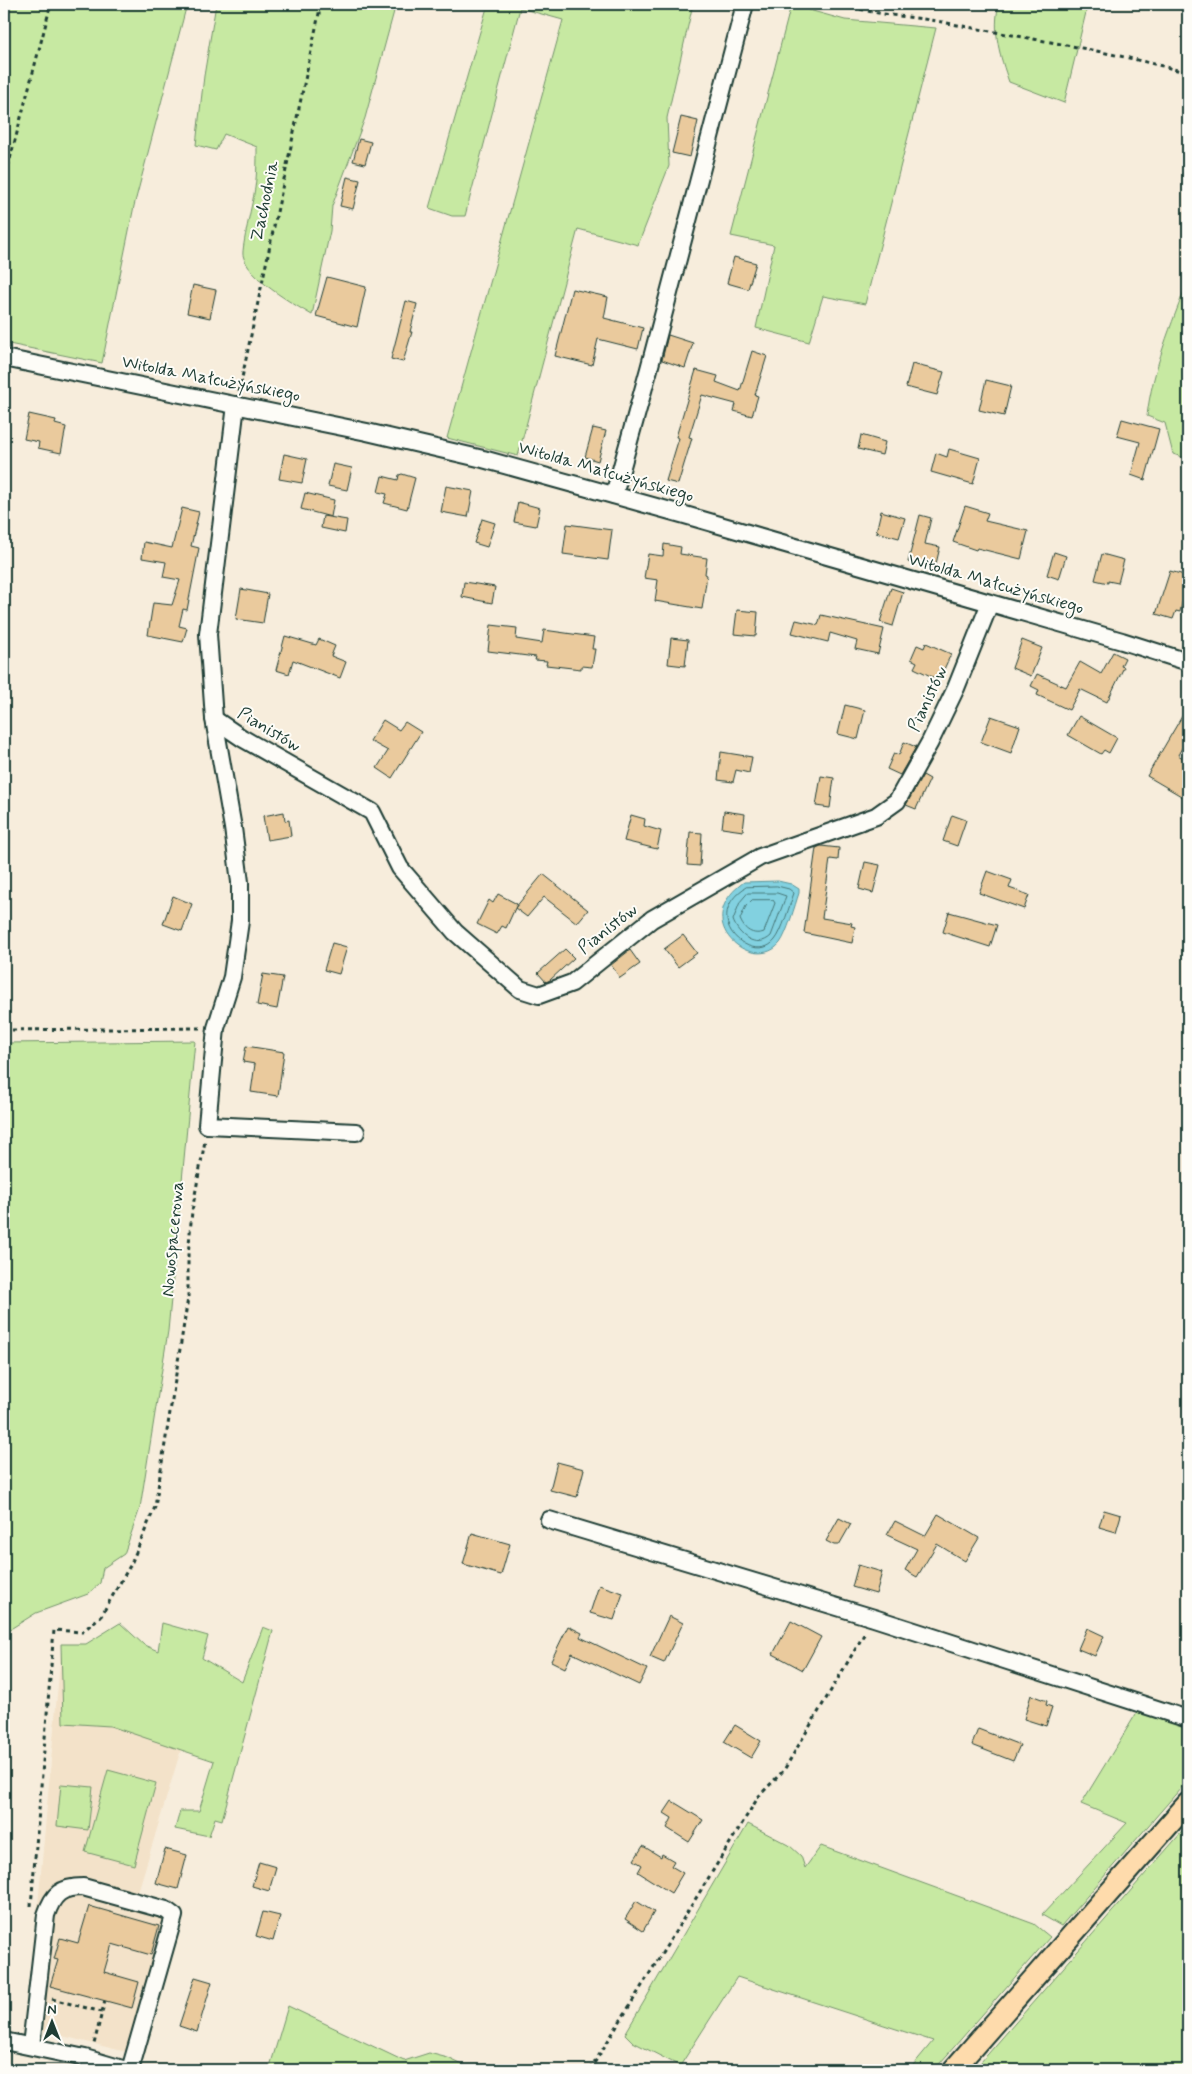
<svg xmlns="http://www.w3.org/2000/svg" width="1192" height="2074" font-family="Mynerve,sans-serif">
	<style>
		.built { fill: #f3e2c9 }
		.green { fill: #c7e9a2; stroke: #73936b }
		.water { fill: #82d1e0; stroke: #5a969b }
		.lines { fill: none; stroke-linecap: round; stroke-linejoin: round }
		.shore { stroke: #477879; stroke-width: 1 }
		.building { fill: #eaca9d; stroke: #1f3d34 }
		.minor-casing { stroke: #1f3d34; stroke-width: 20 }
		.major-casing { stroke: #1f3d34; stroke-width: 24 }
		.path { stroke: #1f3d34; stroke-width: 3; stroke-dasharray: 4 4; stroke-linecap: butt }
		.minor { stroke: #fdfcf7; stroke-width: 16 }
		.major { stroke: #fedbac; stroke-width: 20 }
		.labels { text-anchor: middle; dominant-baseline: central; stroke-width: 4; stroke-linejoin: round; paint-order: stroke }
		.street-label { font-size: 18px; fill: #1f3d34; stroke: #fdfcf7 }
	</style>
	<rect width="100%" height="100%" fill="#f7eddc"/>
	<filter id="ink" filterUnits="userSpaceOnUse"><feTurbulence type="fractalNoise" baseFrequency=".02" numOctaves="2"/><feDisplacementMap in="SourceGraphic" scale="10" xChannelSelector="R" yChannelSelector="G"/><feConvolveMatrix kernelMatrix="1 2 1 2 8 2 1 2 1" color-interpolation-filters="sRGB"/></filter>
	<g filter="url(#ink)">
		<path class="built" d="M 61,1651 L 200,1686 L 135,1902 L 162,1911 L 168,1922 L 130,2053 L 27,2027 Z"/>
		<g class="green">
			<path d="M 4,4 L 187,4 L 134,206 L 102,363 L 4,343 Z"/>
			<path d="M 216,4 L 396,4 L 365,118 L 332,206 L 330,231 L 312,315 C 292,303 248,279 243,255 C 242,246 252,205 254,194 C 257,178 257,162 257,147 L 224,134 L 216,150 L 196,145 L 204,76 Z"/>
			<path d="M 488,4 L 693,4 L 667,118 L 669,166 L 638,245 L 578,229 L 518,456 L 447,438 L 563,20 L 520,8 L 465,216 L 452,216 L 429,208 Z"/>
			<path d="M 999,4 L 1088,4 L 1064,103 L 1009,82 C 1000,56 992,31 999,4 Z"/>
			<path d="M 791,5 L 845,20 L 936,28 L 865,304 L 823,296 L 809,342 L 756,328 L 774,245 L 731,236 Z"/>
			<path d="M 1188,281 L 1188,459 L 1173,454 L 1165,423 L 1147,416 C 1152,371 1172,322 1188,281 Z"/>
			<path d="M 195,1041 L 168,1331 L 140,1508 L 124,1554 L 103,1568 L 100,1583 L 88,1594 L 36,1613 L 4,1633 L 4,1043 Z"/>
			<path d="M 120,1623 L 144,1645 L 158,1651 L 162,1623 L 208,1636 L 202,1658 L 242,1682 L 263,1627 L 273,1631 L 222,1820 L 215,1818 L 209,1836 L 175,1829 L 180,1811 L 199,1811 L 214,1761 L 110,1726 L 63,1723 L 61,1644 L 86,1644 Z"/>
			<path d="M 1139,1709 L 1188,1726 L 1188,1780 L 1061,1926 L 1042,1915 L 1127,1823 L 1081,1804 Z"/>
			<path d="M 108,1770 L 156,1783 L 134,1865 L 85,1852 Z"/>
			<path d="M 61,1784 L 93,1787 L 88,1830 L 57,1826 Z"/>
			<path d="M 748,1824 L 789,1845 L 801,1856 L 805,1868 L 821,1846 L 1034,1924 L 1050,1937 L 934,2070 L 909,2070 L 933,2041 L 737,1977 L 680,2066 L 633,2042 L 625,2034 Z"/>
			<path d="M 1188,1825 L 1188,2070 L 974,2070 Z"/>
			<path d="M 288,2006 L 404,2061 L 429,2053 L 448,2058 L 473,2070 L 269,2070 Z"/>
		</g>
		<path class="water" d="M 778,881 L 791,884 L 799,889 L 799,893 C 795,905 787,934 780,943 C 755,975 687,923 744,882 Z"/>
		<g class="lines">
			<g class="shore">
				<path d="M 777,886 L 789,889 L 794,893 C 790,904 782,932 775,940 C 754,967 697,919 746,887 Z"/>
				<path d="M 748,893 L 777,893 L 786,896 L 771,936 C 756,950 738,935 733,920 L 740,902 Z"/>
				<path d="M 773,900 L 775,903 L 764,932 C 753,936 744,930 740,919 L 746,906 L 752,900 Z"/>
			</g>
		</g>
		<g class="building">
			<path d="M 681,117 L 698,121 L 690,157 L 672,153 Z"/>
			<path d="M 359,139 L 371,142 L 365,164 L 353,161 Z"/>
			<path d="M 347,177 L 360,180 L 353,209 L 340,206 Z"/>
			<path d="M 734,257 L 756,263 L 748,289 L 727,283 Z"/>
			<path d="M 327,277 L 366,287 L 357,327 L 316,316 Z"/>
			<path d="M 193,285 L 216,290 L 210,318 L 187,313 Z"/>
			<path d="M 572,289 L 608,297 L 604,318 L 643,328 L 638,349 L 598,339 L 592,365 L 555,356 Z"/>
			<path d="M 406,301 L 417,304 L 410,332 L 412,332 L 403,362 L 391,359 Z"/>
			<path d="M 668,335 L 693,343 L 685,368 L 662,360 Z"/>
			<path d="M 752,351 L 767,356 L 755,395 L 758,396 L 752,416 L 734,411 L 736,404 L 702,395 L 689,437 L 692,438 L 678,484 L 666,481 L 679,438 L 676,437 L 696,370 L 718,376 L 716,382 L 740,391 Z"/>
			<path d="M 912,364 L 944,372 L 937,395 L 906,387 Z"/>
			<path d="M 986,380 L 1011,386 L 1004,416 L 979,410 Z"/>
			<path d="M 29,414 L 56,420 L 55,424 L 66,427 L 61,453 L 38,448 L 39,442 L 24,439 Z"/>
			<path d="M 1122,419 L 1159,429 L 1145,480 L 1131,475 L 1140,442 L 1117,436 Z"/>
			<path d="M 593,428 L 606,431 L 598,461 L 585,457 Z"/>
			<path d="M 861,435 L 885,442 L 882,455 L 858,449 Z"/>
			<path d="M 949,449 L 980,458 L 973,484 L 931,472 L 936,453 L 947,457 Z"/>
			<path d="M 284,454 L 307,459 L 302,483 L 279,479 Z"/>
			<path d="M 333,464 L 352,468 L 347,490 L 328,486 Z"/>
			<path d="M 402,474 L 415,478 L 407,509 L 384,503 L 387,494 L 378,492 L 382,476 L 398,480 L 399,475 Z"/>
			<path d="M 446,486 L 473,491 L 468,517 L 441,512 Z"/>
			<path d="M 305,493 L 334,500 L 331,517 L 301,509 Z"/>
			<path d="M 518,502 L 540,508 L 536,526 L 514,522 Z"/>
			<path d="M 965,506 L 988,513 L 985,521 L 1028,531 L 1021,559 L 977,548 L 976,550 L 953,542 Z"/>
			<path d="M 182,508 L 199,512 L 191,546 L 199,548 L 187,610 L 183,609 L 179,626 L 187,628 L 183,642 L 148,635 L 153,603 L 172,605 L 180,580 L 163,577 L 166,562 L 142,558 L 144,542 L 172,548 Z"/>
			<path d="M 881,511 L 905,518 L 899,538 L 876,532 Z"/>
			<path d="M 920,515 L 931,518 L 925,544 L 940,547 L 935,568 L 908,562 Z"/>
			<path d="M 323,516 L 347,520 L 345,533 L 321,528 Z"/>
			<path d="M 482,519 L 495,523 L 487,547 L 474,543 Z"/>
			<path d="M 567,524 L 612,530 L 608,560 L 563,554 Z"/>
			<path d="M 664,544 L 681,547 L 680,554 L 707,558 L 705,574 L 707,575 L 702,609 L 655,601 L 658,580 L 644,578 L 648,554 L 663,556 Z"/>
			<path d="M 1054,552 L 1066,556 L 1059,579 L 1047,575 Z"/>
			<path d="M 1102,554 L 1124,560 L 1118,583 L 1108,581 L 1108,583 L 1095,580 Z"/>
			<path d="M 1170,571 L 1188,576 L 1188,591 L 1185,590 L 1180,612 L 1176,611 L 1173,619 L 1156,614 Z"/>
			<path d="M 464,582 L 495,587 L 492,603 L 462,597 Z"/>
			<path d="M 891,588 L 903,592 L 893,626 L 880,622 Z"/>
			<path d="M 241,589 L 268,594 L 263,623 L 236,619 Z"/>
			<path d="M 737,610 L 758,612 L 756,636 L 734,634 Z"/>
			<path d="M 821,615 L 884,629 L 878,654 L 855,649 L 857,641 L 830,633 L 828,642 L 792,633 L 796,620 L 818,625 Z"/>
			<path d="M 491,625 L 517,628 L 516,639 L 542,643 L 544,630 L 594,637 L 592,649 L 595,649 L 592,667 L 581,666 L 581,669 L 546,665 L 547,661 L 535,660 L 536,657 L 488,651 Z"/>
			<path d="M 285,636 L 316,645 L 319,639 L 335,646 L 331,656 L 346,662 L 340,678 L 293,660 L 289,674 L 276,670 Z"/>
			<path d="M 671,638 L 688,640 L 685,666 L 668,664 Z"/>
			<path d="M 1022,640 L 1042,648 L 1031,676 L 1012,668 Z"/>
			<path d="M 926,643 L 951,654 L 939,680 L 914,668 L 917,662 L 911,659 L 917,645 L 924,648 Z"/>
			<path d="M 1113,652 L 1125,658 L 1121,666 L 1124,667 L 1107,702 L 1080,689 L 1069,710 L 1037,695 L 1039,690 L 1031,686 L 1037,674 L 1066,687 L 1080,662 L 1101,674 Z"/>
			<path d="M 845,705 L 865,710 L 858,739 L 838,734 Z"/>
			<path d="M 1188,706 L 1188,737 L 1178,755 L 1188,761 L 1188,800 L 1147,776 Z"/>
			<path d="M 991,716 L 1020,726 L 1011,753 L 981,742 Z"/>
			<path d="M 1079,716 L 1117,738 L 1109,753 L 1104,750 L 1101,754 L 1068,735 Z"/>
			<path d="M 383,720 L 399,730 L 405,722 L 421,732 L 392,778 L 377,768 L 388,751 L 370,741 Z"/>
			<path d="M 904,742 L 916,747 L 900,775 L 887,769 L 894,753 L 899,755 Z"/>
			<path d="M 721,752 L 752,757 L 749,773 L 736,770 L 733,782 L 718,780 Z"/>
			<path d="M 923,775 L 930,779 L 916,809 L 906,805 Z"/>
			<path d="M 821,776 L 834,778 L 830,808 L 816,806 Z"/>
			<path d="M 724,811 L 745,814 L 743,831 L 722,828 Z"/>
			<path d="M 284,812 L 285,821 L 289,820 L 291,836 L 267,840 L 263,816 Z"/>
			<path d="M 631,815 L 645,819 L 644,826 L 661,831 L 657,849 L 624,841 Z"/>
			<path d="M 952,815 L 966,820 L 957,846 L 943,841 Z"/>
			<path d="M 690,832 L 702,833 L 700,866 L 687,865 Z"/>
			<path d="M 821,846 L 839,848 L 838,860 L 830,859 L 822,918 L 852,923 L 851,926 L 855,927 L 852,943 L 804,933 L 816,848 Z"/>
			<path d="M 865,862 L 880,865 L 873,893 L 859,889 Z"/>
			<path d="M 987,871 L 1012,880 L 1009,888 L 1029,895 L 1024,909 L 979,893 Z"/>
			<path d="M 543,874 L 588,910 L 577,923 L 544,897 L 527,917 L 515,908 Z"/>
			<path d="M 498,894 L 517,904 L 506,928 L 502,926 L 497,934 L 477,924 L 489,900 L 493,903 Z"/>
			<path d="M 173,896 L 192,904 L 182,931 L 163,924 Z"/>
			<path d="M 949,912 L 997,925 L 990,947 L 943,932 Z"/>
			<path d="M 683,935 L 697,953 L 678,967 L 664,949 Z"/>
			<path d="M 332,943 L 347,947 L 339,974 L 324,970 Z"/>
			<path d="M 565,949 L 574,958 L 550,980 L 546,982 L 538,973 Z"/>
			<path d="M 630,950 L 640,964 L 620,978 L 611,965 Z"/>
			<path d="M 263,974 L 283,977 L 277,1009 L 257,1005 Z"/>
			<path d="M 246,1046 L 284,1052 L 278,1096 L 251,1092 L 255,1064 L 243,1062 Z"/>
			<path d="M 557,1462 L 584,1469 L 577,1497 L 550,1490 Z"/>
			<path d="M 1104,1510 L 1121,1515 L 1116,1532 L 1099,1527 Z"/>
			<path d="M 938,1514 L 979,1538 L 965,1561 L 937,1544 L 917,1577 L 905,1570 L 917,1549 L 887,1535 L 895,1521 L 925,1536 Z"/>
			<path d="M 839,1518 L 851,1524 L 839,1545 L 834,1545 L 826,1541 Z"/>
			<path d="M 472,1533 L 510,1544 L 501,1575 L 463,1564 Z"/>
			<path d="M 858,1565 L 882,1572 L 876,1594 L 852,1587 Z"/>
			<path d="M 599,1585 L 623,1593 L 614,1620 L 590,1613 Z"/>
			<path d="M 669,1616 L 683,1623 L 664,1663 L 650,1657 Z"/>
			<path d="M 791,1621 L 821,1637 L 803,1670 L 773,1654 Z"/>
			<path d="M 568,1626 L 582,1633 L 580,1637 L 647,1669 L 639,1685 L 572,1653 L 565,1668 L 551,1661 Z"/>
			<path d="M 1087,1628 L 1104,1636 L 1095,1656 L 1078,1649 Z"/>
			<path d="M 1031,1695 L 1047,1701 L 1046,1705 L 1052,1707 L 1046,1726 L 1024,1719 Z"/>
			<path d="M 735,1725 L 761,1741 L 751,1758 L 724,1742 Z"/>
			<path d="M 978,1729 L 1020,1745 L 1013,1761 L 972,1745 Z"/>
			<path d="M 672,1801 L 703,1820 L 689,1842 L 667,1828 L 672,1818 L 664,1813 Z"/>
			<path d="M 643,1846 L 661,1857 L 662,1854 L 674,1861 L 671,1866 L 683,1873 L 671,1893 L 638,1872 L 642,1865 L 634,1860 Z"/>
			<path d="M 165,1849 L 187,1855 L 178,1889 L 156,1883 Z"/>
			<path d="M 259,1862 L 276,1867 L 269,1891 L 252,1886 Z"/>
			<path d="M 636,1901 L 654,1912 L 643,1931 L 625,1919 Z"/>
			<path d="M 89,1906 L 159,1926 L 151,1955 L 112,1944 L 104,1972 L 139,1982 L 132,2008 L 50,1986 L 58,1960 L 54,1959 L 60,1938 L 78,1943 Z"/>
			<path d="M 263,1912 L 280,1916 L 273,1941 L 256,1936 Z"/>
			<path d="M 195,1977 L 212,1982 L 197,2032 L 179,2026 Z"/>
		</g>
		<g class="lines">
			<g class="minor-casing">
				<g id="minor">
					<path d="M 4,358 L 367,432 L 483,459 L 685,515 L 1122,641 L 1188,662"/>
					<path d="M 236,405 L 208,634 L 214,719 L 233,828 L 240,882 L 240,921 L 232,977 L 216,1028 L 207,1125 L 356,1132"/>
					<path d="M 614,495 L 649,369 L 745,4"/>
					<path d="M 214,719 L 242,738 L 372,812 L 400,868 L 455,932 L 520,989 L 539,995 L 572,983 L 652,919 L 760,857 L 876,816 L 897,801 L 930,742 L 956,688 L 990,603"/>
					<path d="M 549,1520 L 874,1618 L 1188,1719"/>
					<path d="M 4,2041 L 85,2058 L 126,2070"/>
					<path d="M 31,2046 L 46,1915 C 53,1894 61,1887 83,1887 L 166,1910 L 174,1916 L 130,2070"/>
				</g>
			</g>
			<g class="major-casing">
				<path id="major" d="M 953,2070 L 1188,1803"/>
			</g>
			<g class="path">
				<path d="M 845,4 C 875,16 910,16 942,22 C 1024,38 1107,50 1188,73"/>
				<path d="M 4,182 L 51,4"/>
				<path d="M 239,392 L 321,4"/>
				<path d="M 4,1030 L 200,1028"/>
				<path d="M 31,1906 L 54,1630 L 82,1632 L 101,1616 L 131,1564 L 155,1507 L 188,1298 L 188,1255 L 192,1211 L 205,1141"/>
				<path d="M 52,1999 L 102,2012 L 94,2044"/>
				<path d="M 102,2012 L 105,2001"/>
				<path d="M 590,2070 L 759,1796 L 784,1770 L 866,1631"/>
			</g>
			<use href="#minor" class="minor"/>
			<use href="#major" class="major"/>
		</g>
	</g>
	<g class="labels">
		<g class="street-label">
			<text transform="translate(265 201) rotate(-78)">Zachodnia</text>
			<text transform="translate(211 379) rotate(11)">Witolda Małcużyńskiego</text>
			<text transform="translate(606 472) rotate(16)">Witolda Małcużyńskiego</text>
			<text transform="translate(996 584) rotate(16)">Witolda Małcużyńskiego</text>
			<text transform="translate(928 699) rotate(-65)">Pianistów</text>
			<text transform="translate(269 730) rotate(31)">Pianistów</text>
			<text transform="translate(608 929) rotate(-38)">Pianistów</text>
			<text transform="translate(173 1239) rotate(-85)">Nowospacerowa</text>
		</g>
	</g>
	<rect width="1192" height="2074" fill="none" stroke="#fdfcf7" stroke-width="20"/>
	<rect x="10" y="10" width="1172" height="2054" fill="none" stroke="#1f3d34" stroke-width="2" filter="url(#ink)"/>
	<g transform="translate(52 2022)" stroke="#fdfcf7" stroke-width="4" paint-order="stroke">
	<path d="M0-4L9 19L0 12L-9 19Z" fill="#1f3d34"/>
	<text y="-8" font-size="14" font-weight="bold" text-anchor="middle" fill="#1f3d34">N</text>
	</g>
</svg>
